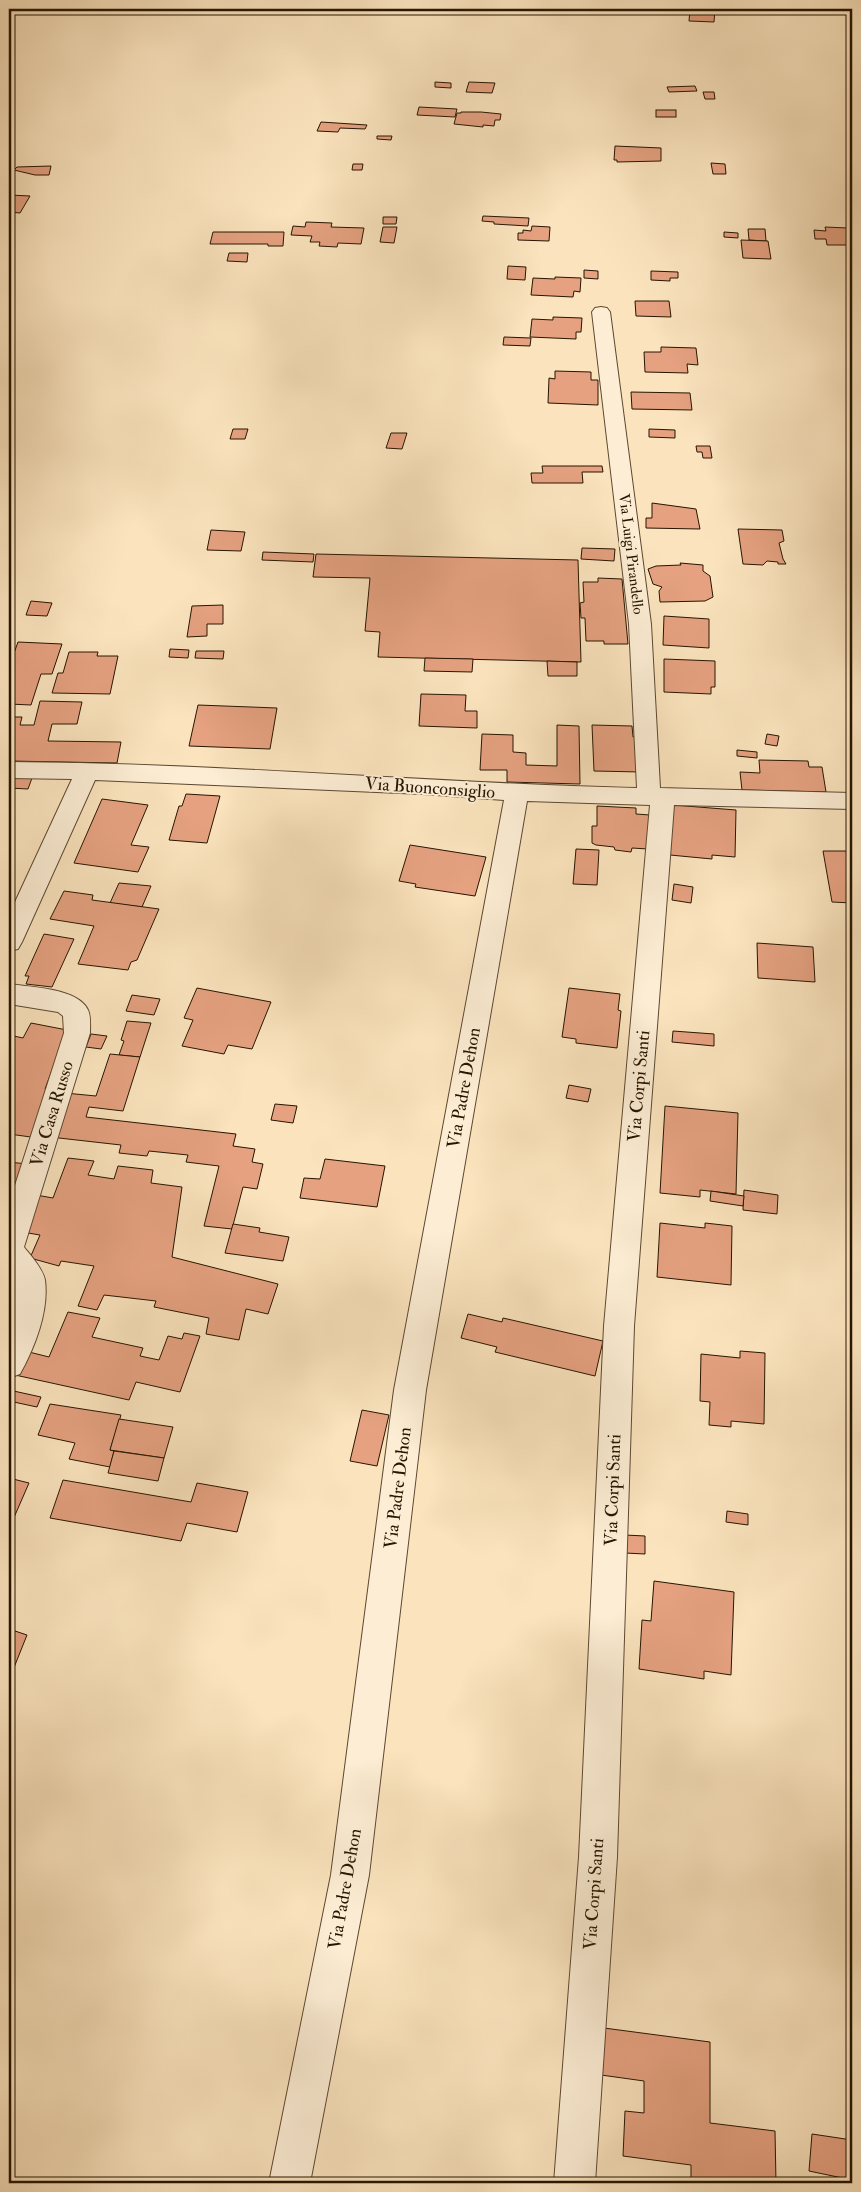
<svg xmlns="http://www.w3.org/2000/svg" width="861" height="2192" font-family="'IM FELL Double Pica',serif">
	<style>
		.building { fill: #e5a180; stroke: #271501 }
		.lines { fill: none; stroke-linecap: round; stroke-linejoin: round }
		.minor-casing { stroke: #5c4830; stroke-width: 2 }
		.minor { fill: #fcedd4; fill-rule: evenodd }
		.labels { text-anchor: middle; dominant-baseline: central; stroke-width: 4; stroke-linejoin: round; paint-order: stroke }
		.far-street-label { font-size: 15px; fill: #271501; stroke: #fcedd4 }
		.street-label { font-size: 18px; fill: #271501; stroke: #fcedd4 }
	</style>
	<rect width="100%" height="100%" fill="#fae3bd"/>
	<filter id="stains"><feTurbulence type="fractalNoise" baseFrequency=".004" numOctaves="4"/><feColorMatrix values="0 0 0 0 .2 0 0 0 0 .09 0 0 0 0 .02 0 0 0 .5 -.17"/></filter>
	<radialGradient id="worn" r=".72"><stop offset=".6" stop-color="#630" stop-opacity="0"/><stop offset="1" stop-color="#630" stop-opacity=".3"/></radialGradient>
	<g class="building">
		<path d="M 690,9 L 715,9 L 714,22 L 689,21 Z"/>
		<path d="M 747,9 L 759,9 L 759,14 L 748,14 Z"/>
		<path d="M 435,82 L 451,83 L 451,88 L 435,87 Z"/>
		<path d="M 469,82 L 495,83 L 492,93 L 466,92 Z"/>
		<path d="M 695,86 L 697,91 L 669,92 L 667,87 Z"/>
		<path d="M 703,92 L 714,92 L 715,99 L 705,99 Z"/>
		<path d="M 419,107 L 457,109 L 455,117 L 417,115 Z"/>
		<rect x="656" y="110" width="20" height="7"/>
		<path d="M 461,112 L 481,112 L 501,114 L 500,120 L 495,120 L 494,126 L 483,125 L 483,127 L 454,124 L 457,113 L 461,113 Z"/>
		<path d="M 321,122 L 367,125 L 365,129 L 340,128 L 338,132 L 317,131 Z"/>
		<path d="M 377,136 L 392,136 L 391,140 L 377,139 Z"/>
		<path d="M 615,146 L 661,148 L 661,161 L 617,162 L 617,160 L 614,160 Z"/>
		<path d="M 711,163 L 725,164 L 726,174 L 713,174 Z"/>
		<path d="M 353,164 L 363,164 L 362,170 L 352,170 Z"/>
		<path d="M 51,166 L 49,175 L 35,175 L 14,170 L 17,167 Z"/>
		<path d="M 9,195 L 30,196 L 20,213 L 9,212 Z"/>
		<path d="M 483,216 L 529,218 L 528,226 L 494,224 L 494,222 L 482,221 Z"/>
		<path d="M 383,217 L 397,217 L 396,224 L 383,224 Z"/>
		<path d="M 306,222 L 332,223 L 331,227 L 364,228 L 361,244 L 338,243 L 337,247 L 319,246 L 320,242 L 310,242 L 312,236 L 291,235 L 293,226 L 305,227 Z"/>
		<path d="M 532,226 L 550,227 L 549,241 L 518,240 L 518,233 L 523,233 L 523,230 L 531,231 Z"/>
		<path d="M 383,227 L 397,227 L 394,243 L 380,242 Z"/>
		<path d="M 825,227 L 848,228 L 849,234 L 852,234 L 852,245 L 827,245 L 826,239 L 815,239 L 814,230 L 826,231 Z"/>
		<path d="M 748,229 L 765,229 L 766,241 L 749,240 Z"/>
		<path d="M 213,232 L 284,232 L 283,246 L 268,246 L 268,244 L 210,244 Z"/>
		<path d="M 724,232 L 738,233 L 738,238 L 724,237 Z"/>
		<path d="M 741,240 L 768,241 L 771,259 L 743,258 Z"/>
		<path d="M 229,253 L 248,253 L 247,262 L 227,261 Z"/>
		<path d="M 508,266 L 526,267 L 525,280 L 507,279 Z"/>
		<path d="M 584,270 L 598,271 L 598,279 L 584,278 Z"/>
		<path d="M 651,271 L 678,272 L 678,278 L 670,278 L 670,281 L 651,280 Z"/>
		<path d="M 555,277 L 581,278 L 580,292 L 574,291 L 573,297 L 531,295 L 533,278 L 555,279 Z"/>
		<path d="M 635,301 L 669,301 L 671,317 L 636,316 Z"/>
		<path d="M 553,317 L 582,318 L 581,332 L 576,332 L 576,339 L 530,337 L 532,319 L 553,320 Z"/>
		<path d="M 504,337 L 531,338 L 530,346 L 503,345 Z"/>
		<path d="M 661,347 L 696,348 L 698,365 L 687,364 L 688,373 L 645,372 L 644,352 L 661,352 Z"/>
		<path d="M 555,371 L 591,372 L 591,380 L 598,380 L 598,405 L 548,403 L 549,378 L 555,379 Z"/>
		<path d="M 631,392 L 690,393 L 692,410 L 632,409 Z"/>
		<path d="M 233,429 L 248,429 L 245,439 L 230,439 Z"/>
		<path d="M 649,429 L 675,430 L 675,438 L 649,437 Z"/>
		<path d="M 391,433 L 407,433 L 402,449 L 386,448 Z"/>
		<path d="M 696,446 L 710,446 L 712,458 L 703,458 L 702,452 L 697,452 Z"/>
		<path d="M 542,466 L 602,466 L 603,472 L 582,472 L 583,483 L 532,483 L 531,473 L 543,473 Z"/>
		<path d="M 652,503 L 696,509 L 700,529 L 646,528 L 646,518 L 652,518 Z"/>
		<path d="M 738,529 L 782,530 L 784,541 L 779,543 L 783,559 L 786,564 L 778,564 L 778,562 L 767,561 L 763,565 L 743,564 Z"/>
		<path d="M 211,530 L 245,532 L 241,551 L 207,550 Z"/>
		<path d="M 582,548 L 615,549 L 614,561 L 581,559 Z"/>
		<path d="M 263,552 L 314,554 L 313,562 L 262,560 Z"/>
		<path d="M 316,554 L 578,560 L 581,662 L 378,657 L 380,632 L 365,631 L 370,578 L 313,577 Z"/>
		<path d="M 680,563 L 703,565 L 703,571 L 710,576 L 713,597 L 705,601 L 660,602 L 659,591 L 662,587 L 653,584 L 648,569 L 656,566 L 681,565 Z"/>
		<path d="M 598,578 L 622,579 L 628,644 L 604,644 L 604,641 L 586,641 L 585,618 L 581,618 L 580,603 L 584,602 L 583,582 L 598,582 Z"/>
		<path d="M 31,601 L 52,603 L 47,616 L 26,615 Z"/>
		<path d="M 223,605 L 223,624 L 207,624 L 207,636 L 187,637 L 192,606 Z"/>
		<path d="M 664,616 L 709,619 L 709,648 L 663,645 Z"/>
		<path d="M 18,642 L 62,644 L 52,674 L 41,674 L 31,705 L 9,704 L 9,667 Z"/>
		<path d="M 170,649 L 189,650 L 188,658 L 169,657 Z"/>
		<path d="M 196,651 L 224,651 L 223,659 L 195,658 Z"/>
		<path d="M 69,652 L 98,652 L 97,656 L 118,656 L 110,694 L 52,693 L 58,673 L 63,673 Z"/>
		<path d="M 425,658 L 473,659 L 472,672 L 424,671 Z"/>
		<path d="M 664,659 L 715,661 L 715,687 L 711,687 L 711,694 L 664,692 Z"/>
		<path d="M 547,661 L 577,662 L 577,676 L 548,676 Z"/>
		<path d="M 421,694 L 466,695 L 465,711 L 477,711 L 477,728 L 419,726 Z"/>
		<path d="M 40,701 L 82,702 L 77,724 L 52,724 L 48,741 L 121,742 L 117,763 L 9,761 L 9,717 L 22,717 L 20,725 L 34,725 Z"/>
		<path d="M 198,705 L 277,708 L 270,749 L 189,746 Z"/>
		<path d="M 557,725 L 579,726 L 580,784 L 507,782 L 507,770 L 480,770 L 482,734 L 513,735 L 513,752 L 526,753 L 526,765 L 557,766 Z"/>
		<path d="M 592,725 L 632,726 L 633,737 L 639,737 L 641,772 L 594,771 Z"/>
		<path d="M 767,734 L 779,736 L 777,746 L 765,744 Z"/>
		<path d="M 737,750 L 757,752 L 757,758 L 737,756 Z"/>
		<path d="M 759,760 L 808,761 L 809,767 L 822,767 L 826,792 L 742,790 L 740,772 L 760,773 Z"/>
		<path d="M 9,776 L 32,778 L 28,789 L 9,788 L 9,789 Z"/>
		<path d="M 186,794 L 220,796 L 207,843 L 169,840 L 179,806 L 182,806 Z"/>
		<path d="M 102,799 L 148,805 L 131,845 L 149,847 L 138,872 L 74,863 Z"/>
		<path d="M 673,805 L 736,810 L 735,857 L 712,855 L 712,859 L 670,855 Z"/>
		<path d="M 597,806 L 636,808 L 636,814 L 650,815 L 648,849 L 632,848 L 631,852 L 615,850 L 614,847 L 596,845 L 592,843 L 592,826 L 597,826 Z"/>
		<path d="M 410,845 L 486,857 L 475,896 L 415,887 L 416,884 L 399,881 Z"/>
		<path d="M 576,849 L 599,850 L 597,885 L 573,884 Z"/>
		<path d="M 823,851 L 847,851 L 852,879 L 852,903 L 832,902 Z"/>
		<path d="M 119,883 L 151,886 L 142,907 L 110,903 Z"/>
		<path d="M 674,884 L 693,887 L 691,903 L 672,900 Z"/>
		<path d="M 64,891 L 93,895 L 92,900 L 159,909 L 137,960 L 131,962 L 128,970 L 78,964 L 94,926 L 50,919 Z"/>
		<path d="M 44,934 L 74,939 L 52,987 L 26,984 L 29,976 L 25,976 Z"/>
		<path d="M 757,943 L 813,947 L 815,982 L 758,978 Z"/>
		<path d="M 197,988 L 271,1002 L 252,1049 L 228,1045 L 224,1054 L 182,1046 L 193,1020 L 184,1018 Z"/>
		<path d="M 569,988 L 620,994 L 618,1010 L 621,1011 L 617,1048 L 576,1043 L 576,1039 L 562,1037 Z"/>
		<path d="M 132,995 L 160,999 L 154,1015 L 126,1011 Z"/>
		<path d="M 127,1021 L 151,1023 L 140,1057 L 119,1055 L 124,1041 L 121,1040 Z"/>
		<path d="M 31,1023 L 67,1030 L 45,1089 L 54,1089 L 38,1138 L 9,1134 L 9,1035 L 23,1038 Z"/>
		<path d="M 673,1031 L 714,1034 L 714,1046 L 672,1042 Z"/>
		<path d="M 91,1034 L 107,1036 L 101,1049 L 86,1047 Z"/>
		<path d="M 110,1054 L 140,1057 L 123,1111 L 89,1107 L 86,1117 L 236,1134 L 233,1146 L 255,1149 L 252,1162 L 263,1164 L 257,1189 L 243,1187 L 232,1229 L 204,1226 L 219,1166 L 186,1162 L 188,1155 L 149,1151 L 147,1156 L 119,1153 L 121,1145 L 50,1137 L 65,1093 L 96,1096 Z"/>
		<path d="M 569,1085 L 591,1089 L 588,1102 L 566,1098 Z"/>
		<path d="M 275,1104 L 297,1106 L 293,1123 L 271,1120 Z"/>
		<path d="M 665,1106 L 738,1113 L 736,1194 L 700,1190 L 700,1197 L 660,1193 Z"/>
		<path d="M 68,1158 L 94,1161 L 88,1175 L 114,1179 L 118,1166 L 153,1170 L 151,1183 L 182,1187 L 172,1257 L 278,1284 L 268,1314 L 246,1309 L 239,1340 L 206,1334 L 209,1318 L 154,1307 L 156,1301 L 104,1295 L 97,1310 L 78,1306 L 94,1266 L 61,1261 L 59,1266 L 30,1258 L 40,1235 L 22,1232 L 36,1195 L 53,1198 Z"/>
		<path d="M 325,1159 L 385,1166 L 377,1207 L 300,1198 L 304,1178 L 320,1179 Z"/>
		<path d="M 9,1162 L 27,1164 L 9,1215 Z"/>
		<path d="M 744,1190 L 778,1195 L 777,1214 L 743,1210 Z"/>
		<path d="M 711,1191 L 744,1196 L 743,1206 L 710,1201 Z"/>
		<path d="M 660,1223 L 705,1228 L 705,1223 L 732,1226 L 731,1285 L 657,1277 Z"/>
		<path d="M 233,1224 L 260,1228 L 259,1232 L 289,1237 L 283,1261 L 225,1253 Z"/>
		<path d="M 9,1282 L 18,1283 L 9,1315 Z"/>
		<path d="M 68,1312 L 100,1318 L 92,1337 L 143,1348 L 140,1356 L 159,1360 L 168,1336 L 182,1339 L 184,1333 L 200,1336 L 180,1392 L 136,1382 L 129,1400 L 15,1375 L 25,1351 L 49,1357 Z"/>
		<path d="M 468,1314 L 502,1322 L 503,1318 L 603,1341 L 595,1376 L 495,1352 L 497,1347 L 461,1338 Z"/>
		<path d="M 740,1351 L 765,1353 L 764,1424 L 731,1421 L 731,1427 L 709,1425 L 710,1402 L 700,1401 L 701,1354 L 740,1358 Z"/>
		<path d="M 9,1390 L 41,1397 L 37,1407 L 9,1401 Z"/>
		<path d="M 50,1404 L 121,1415 L 110,1450 L 114,1451 L 110,1467 L 69,1459 L 75,1443 L 38,1435 Z"/>
		<path d="M 362,1410 L 389,1415 L 377,1466 L 350,1461 Z"/>
		<path d="M 119,1419 L 173,1427 L 164,1458 L 110,1450 Z"/>
		<path d="M 114,1451 L 164,1458 L 158,1481 L 108,1473 Z"/>
		<path d="M 9,1478 L 29,1483 L 9,1529 Z"/>
		<path d="M 63,1480 L 191,1502 L 197,1483 L 248,1492 L 237,1532 L 187,1523 L 181,1541 L 50,1518 Z"/>
		<path d="M 727,1511 L 748,1514 L 748,1525 L 726,1522 Z"/>
		<path d="M 625,1535 L 645,1536 L 645,1554 L 625,1553 Z"/>
		<path d="M 654,1581 L 734,1592 L 731,1675 L 704,1671 L 704,1679 L 639,1669 L 642,1620 L 651,1621 Z"/>
		<path d="M 9,1629 L 27,1635 L 9,1680 Z"/>
		<path d="M 604,2028 L 710,2042 L 710,2123 L 775,2131 L 776,2183 L 691,2183 L 691,2165 L 623,2156 L 625,2111 L 644,2113 L 644,2081 L 601,2075 Z"/>
		<path d="M 812,2134 L 852,2140 L 852,2180 L 809,2171 Z"/>
		<path d="M 335,2178 L 366,2183 L 334,2183 Z"/>
	</g>
	<g class="lines">
		<g class="minor-casing">
			<g id="minor">
				<path d="M 601,307 L 607,308 L 610,312 L 651,624 L 660,788 L 852,793 L 852,809 L 674,805 L 634,1326 L 617,1857 L 595,2183 L 554,2183 L 579,1857 L 604,1326 L 650,805 L 527,801 L 426,1390 L 369,1875 L 310,2183 L 269,2183 L 331,1875 L 394,1390 L 504,800 L 423,794 L 95,780 L 22,942 L 18,949 L 9,951 L 9,915 L 72,779 L 9,778 L 9,762 C 218,763 427,783 637,788 L 629,624 L 592,312 L 595,308 Z"/>
				<path d="M 9,984 C 30,987 78,988 88,1010 C 91,1016 90,1026 90,1033 L 24,1247 C 31,1256 43,1269 45,1280 C 49,1311 35,1347 20,1374 L 9,1378 L 9,1329 L 15,1282 L 9,1272 L 9,1204 L 64,1033 L 63,1016 L 58,1012 L 9,1004 Z"/>
			</g>
		</g>
		<use href="#minor" class="minor"/>
	</g>
	<g class="labels">
		<g class="far-street-label">
			<text transform="translate(631 554) rotate(83)">Via Luigi Pirandello</text>
		</g>
		<g class="street-label">
			<text transform="translate(430 788) rotate(4)">Via Buonconsiglio</text>
			<text transform="translate(639 1086) rotate(-85)">Via Corpi Santi</text>
			<text transform="translate(464 1088) rotate(-80)">Via Padre Dehon</text>
			<text transform="translate(52 1114) rotate(-73)">Via Casa Russo</text>
			<text transform="translate(398 1488) rotate(-83)">Via Padre Dehon</text>
			<text transform="translate(613 1490) rotate(-88)">Via Corpi Santi</text>
			<text transform="translate(345 1889) rotate(-80)">Via Padre Dehon</text>
			<text transform="translate(594 1894) rotate(-86)">Via Corpi Santi</text>
		</g>
	</g>
	<rect width="861" height="2192" fill="none" stroke="#fae3bd" stroke-width="30"/>
	<rect x="10" y="10" width="841" height="2172" fill="none" stroke="#271501" stroke-width="2.5"/>
	<rect x="15" y="15" width="831" height="2162" fill="none" stroke="#271501"/>
	<rect width="100%" height="100%" filter="url(#stains)"/>
	<rect width="100%" height="100%" fill="url(#worn)"/>
</svg>
